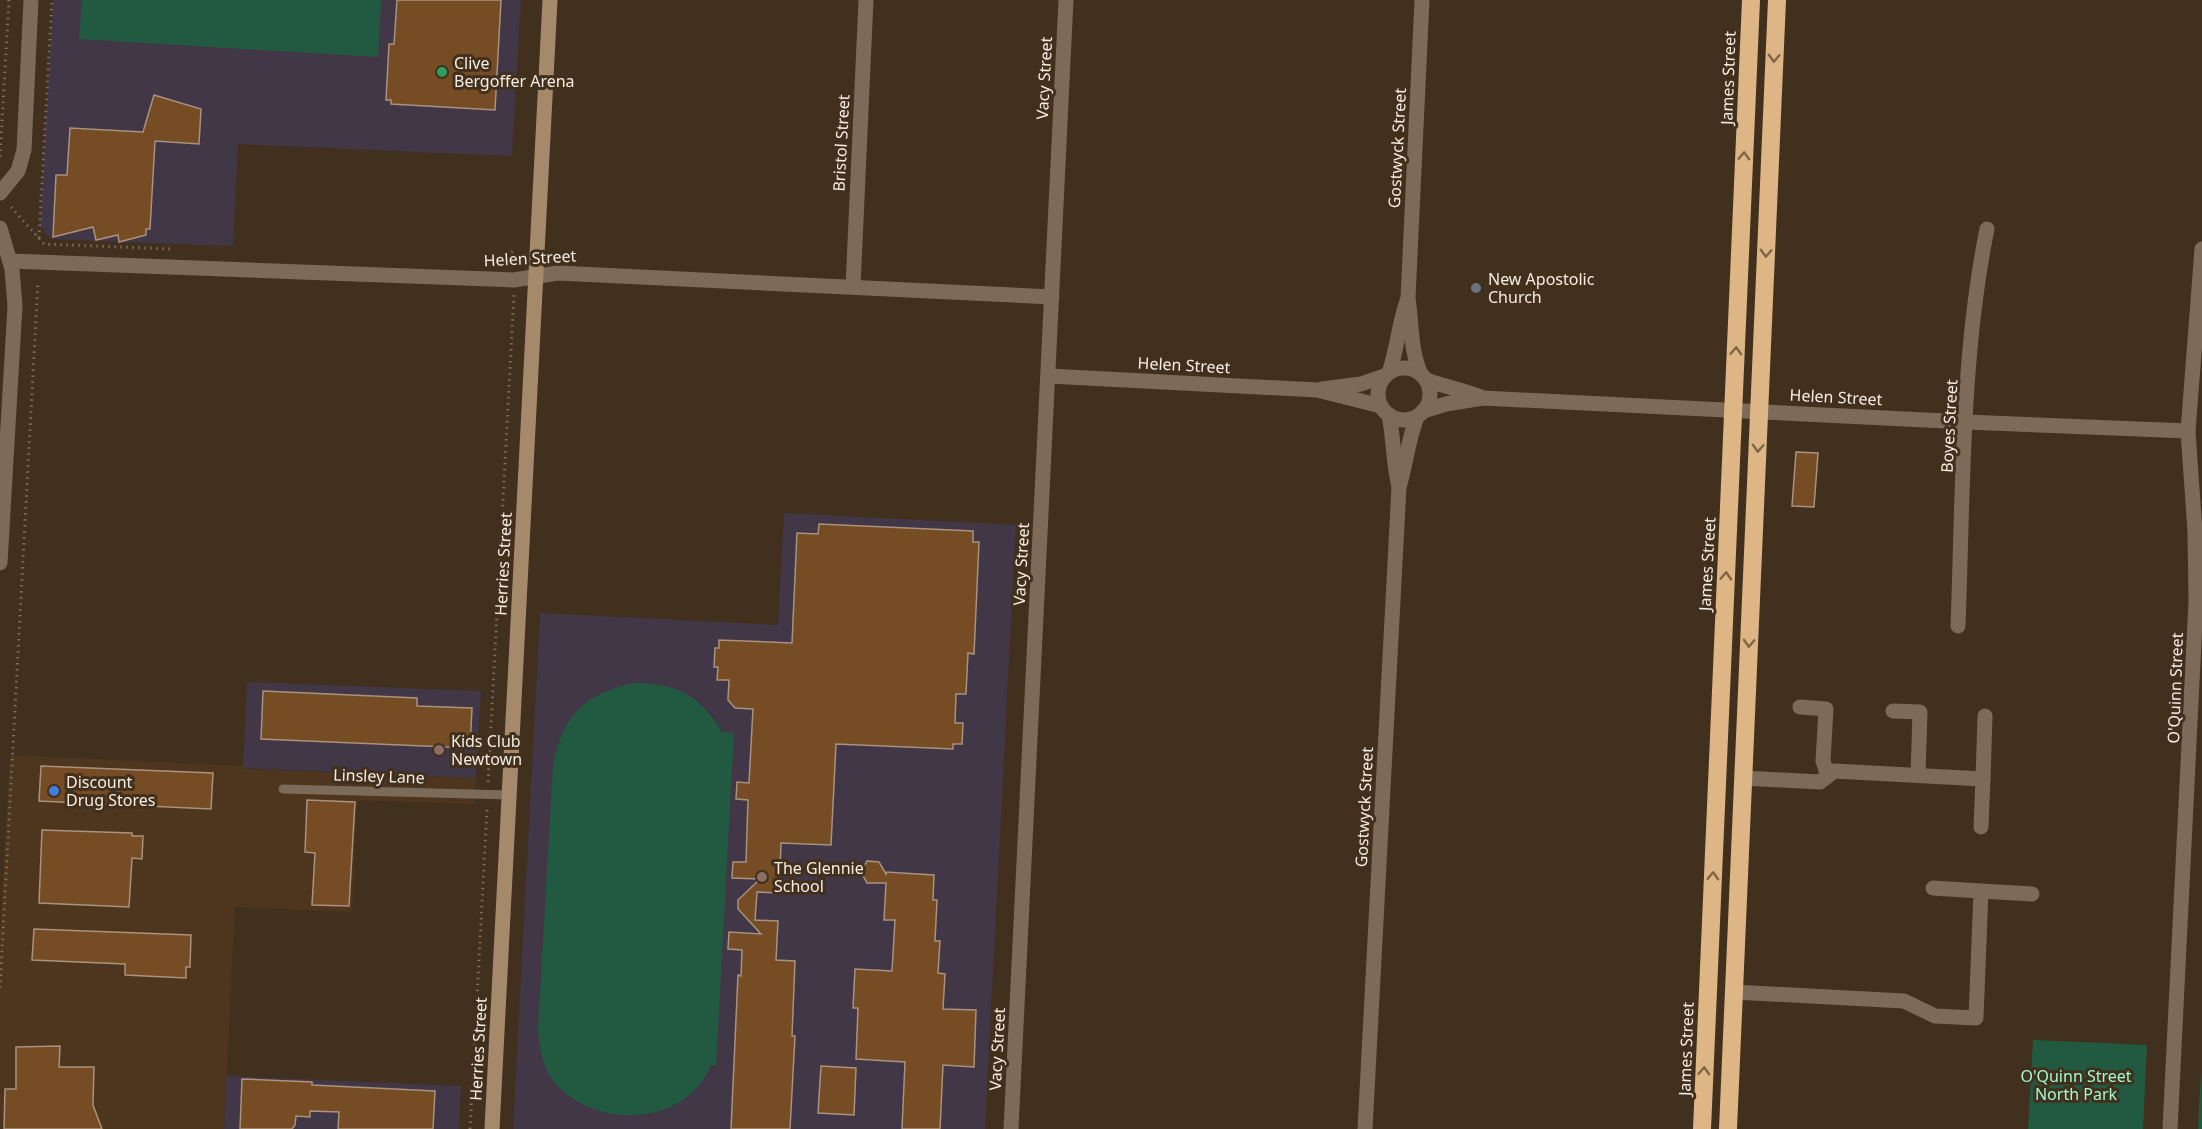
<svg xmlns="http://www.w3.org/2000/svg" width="2202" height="1129" font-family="'Noto Sans',sans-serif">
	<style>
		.built { fill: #4d361d }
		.industrial { fill: #413747 }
		.green { fill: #215a40 }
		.building { fill: #754c24; stroke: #a9927e; stroke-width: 1.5 }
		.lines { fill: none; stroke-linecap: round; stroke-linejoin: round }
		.path { stroke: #7d6e5d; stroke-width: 3; stroke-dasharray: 1.5 4.5; stroke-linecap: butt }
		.lane { stroke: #7b6b58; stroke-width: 9 }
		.street { stroke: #7b6b58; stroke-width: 15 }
		.secondary { stroke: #a48a6b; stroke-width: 15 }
		.highway { stroke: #deb686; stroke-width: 18 }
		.oneway { stroke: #806647 }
		.leisure-dot { fill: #2e9e5b; stroke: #41301d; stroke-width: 2 }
		.worship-dot { fill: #6b7280; stroke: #41301d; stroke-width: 2 }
		.education-dot { fill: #8d6e63; stroke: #41301d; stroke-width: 2 }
		.shop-dot { fill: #3f7fe0; stroke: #41301d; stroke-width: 2 }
		.labels { text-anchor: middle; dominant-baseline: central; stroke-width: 6; stroke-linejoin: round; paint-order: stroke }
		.poi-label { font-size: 16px; fill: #f8ece0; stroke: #41301d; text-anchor: start }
		.street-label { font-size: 16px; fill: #f8ece0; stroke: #41301d }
		.park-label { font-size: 16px; fill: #a0fbcd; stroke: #41301d }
	</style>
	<rect width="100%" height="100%" fill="#41301d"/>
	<path class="built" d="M 10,755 L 243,766 L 243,769 L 476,778 L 475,804 L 357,800 L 352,912 L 235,907 L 224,1129 L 0,1129 L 0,933 Z"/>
	<g class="industrial">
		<path d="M 53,0 L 521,0 L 512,156 L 238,144 L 233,246 L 51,239 L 40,227 Z"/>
		<path d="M 784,513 L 1016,525 L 985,1129 L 513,1129 L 540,613 L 778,625 Z"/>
		<path d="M 247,682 L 481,691 L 476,778 L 243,768 Z"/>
		<path d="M 226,1076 L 461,1086 L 459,1129 L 224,1129 Z"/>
	</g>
	<g class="green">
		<path d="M 82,0 L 381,0 L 378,57 L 79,39 Z"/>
		<path d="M 635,683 C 676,683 701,696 722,732 L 734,733 L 716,1066 L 711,1065 C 685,1129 592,1129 553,1081 C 542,1065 539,1047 538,1028 L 553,765 C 562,716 586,692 635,683 Z"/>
		<path d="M 2033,1040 L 2147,1045 L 2143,1129 L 2028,1129 Z"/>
		<path d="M 2201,1069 L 2202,1129 L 2198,1129 Z"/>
	</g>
	<g class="building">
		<path d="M 397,0 L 501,0 L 495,110 L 391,104 L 391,100 L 386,100 L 389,44 L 394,44 Z"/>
		<path d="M 154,95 L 201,109 L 199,144 L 155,141 L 150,229 L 146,229 L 146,235 L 119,242 L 118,235 L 96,240 L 93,227 L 53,237 L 56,175 L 67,175 L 70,128 L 143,132 Z"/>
		<path d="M 1796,452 L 1818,453 L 1814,507 L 1792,506 Z"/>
		<path d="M 819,524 L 973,531 L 973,542 L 979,542 L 974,654 L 968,653 L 966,694 L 956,694 L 955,723 L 963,723 L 962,744 L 953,744 L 953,749 L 836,744 L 831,845 L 781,843 L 779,893 L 757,892 L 755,920 L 778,921 L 776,960 L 795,961 L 792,1036 L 795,1036 L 790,1129 L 731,1129 L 738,975 L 741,976 L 742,950 L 728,949 L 729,932 L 761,934 L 738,909 L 738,900 L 760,879 L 732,878 L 733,862 L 746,862 L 748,800 L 736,799 L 737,782 L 749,783 L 753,709 L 735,708 L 728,700 L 729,680 L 717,680 L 718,667 L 714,667 L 715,648 L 719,648 L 719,640 L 792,643 L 797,533 L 818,534 Z"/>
		<path d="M 263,691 L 417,698 L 417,706 L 472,708 L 470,748 L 261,739 Z"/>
		<path d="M 41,766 L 213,773 L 211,809 L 39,801 Z"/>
		<path d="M 307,800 L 355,802 L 349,906 L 312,905 L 315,853 L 305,852 Z"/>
		<path d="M 42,830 L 132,833 L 132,836 L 143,836 L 142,859 L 132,858 L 129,907 L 39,903 Z"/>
		<path d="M 867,861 L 879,862 L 886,874 L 886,872 L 934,875 L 933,900 L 937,900 L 935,941 L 940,941 L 938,973 L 945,974 L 943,1009 L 976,1010 L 974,1067 L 943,1065 L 940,1129 L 902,1129 L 905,1062 L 856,1059 L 858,1008 L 853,1008 L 855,969 L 892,971 L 895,920 L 884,920 L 886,883 L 867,883 L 861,872 Z"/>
		<path d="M 34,929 L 191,935 L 190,967 L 186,967 L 186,978 L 125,975 L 125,964 L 32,960 Z"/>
		<path d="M 60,1046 L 59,1067 L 94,1067 L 93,1105 L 102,1129 L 4,1129 L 5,1089 L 16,1089 L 16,1047 Z"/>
		<path d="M 821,1066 L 856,1068 L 854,1115 L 818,1113 Z"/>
		<path d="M 242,1079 L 312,1082 L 312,1085 L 435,1091 L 433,1129 L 338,1129 L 339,1112 L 310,1111 L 310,1117 L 296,1116 L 295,1125 L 292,1129 L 240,1129 Z"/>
	</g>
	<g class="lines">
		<g class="path">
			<path d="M 0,157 L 9,0"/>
			<path d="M 11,207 L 44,244 L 172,249"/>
			<path d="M 39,238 L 52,0"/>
			<path d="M 497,263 L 516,249"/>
			<path d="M 488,782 L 514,294"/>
			<path d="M 0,988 L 38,281"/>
			<path d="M 470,1129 L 487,809"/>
		</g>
		<path class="lane" d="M 283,789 L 509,795"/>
		<g class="street">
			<path d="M 0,193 L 18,171 L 24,150 L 31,0"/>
			<path d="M 0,228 L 12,269 L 15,306 L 0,563"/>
			<path d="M 10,261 L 514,280 L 558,273 L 1052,297"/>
			<path d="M 853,287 L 866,0"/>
			<circle cx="1404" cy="394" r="26"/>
			<path d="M 1390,370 C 1397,348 1399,324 1407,301"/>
			<path d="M 1421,374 C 1410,350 1412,324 1408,298 L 1422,0"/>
			<path d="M 1049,376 L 1317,390 L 1381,406"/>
			<path d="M 1427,380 C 1445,387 1464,390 1483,398"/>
			<path d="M 1322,389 L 1361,384 L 1384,376"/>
			<path d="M 1423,411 L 1446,404 L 1483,398 L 1966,422 L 2188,431"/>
			<path d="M 1389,415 C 1394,440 1393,463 1399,487"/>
			<path d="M 1958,626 C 1963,496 1961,357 1987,229"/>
			<path d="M 1800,707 L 1826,709 L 1823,761 L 1828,776"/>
			<path d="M 1893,711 L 1920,712 L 1918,775"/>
			<path d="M 1743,778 L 1820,782 L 1834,771 L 1983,779 L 1985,716"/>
			<path d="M 1981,827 L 1983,779"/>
			<path d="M 1981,891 L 2032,894"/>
			<path d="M 1734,992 L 1904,1001 L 1935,1016 L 1976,1018 L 1981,891 L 1933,888"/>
			<path d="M 1011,1129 L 1066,0"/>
			<path d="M 1365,1129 L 1399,487 C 1406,464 1408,440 1417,417"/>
			<path d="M 2170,1129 L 2196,601 L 2195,532 L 2188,431 L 2202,249"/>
		</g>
		<path class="secondary" d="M 492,1129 L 550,0"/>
		<g class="highway">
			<path d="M 1702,1129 L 1751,0"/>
			<path d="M 1728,1129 L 1777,0"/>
		</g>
	</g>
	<defs><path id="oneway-chevron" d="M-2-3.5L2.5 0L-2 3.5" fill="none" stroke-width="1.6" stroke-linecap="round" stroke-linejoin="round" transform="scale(1.5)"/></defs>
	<g class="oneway">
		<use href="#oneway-chevron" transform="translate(1774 58) rotate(92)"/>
		<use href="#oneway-chevron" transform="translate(1744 156) rotate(-88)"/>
		<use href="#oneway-chevron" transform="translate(1766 253) rotate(92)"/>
		<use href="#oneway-chevron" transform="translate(1736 351) rotate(-88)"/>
		<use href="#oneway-chevron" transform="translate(1758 448) rotate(93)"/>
		<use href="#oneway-chevron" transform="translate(1726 576) rotate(-87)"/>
		<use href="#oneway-chevron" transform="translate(1749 643) rotate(93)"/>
		<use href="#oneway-chevron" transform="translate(1713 876) rotate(-88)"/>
		<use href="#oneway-chevron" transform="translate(1704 1071) rotate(-88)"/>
	</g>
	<circle class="leisure-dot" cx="442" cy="72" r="6"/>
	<circle class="worship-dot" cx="1476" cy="288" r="6"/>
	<g class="education-dot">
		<circle cx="439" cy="750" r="6"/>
		<circle cx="762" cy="877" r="6"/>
	</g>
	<circle class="shop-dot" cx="54" cy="791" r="6"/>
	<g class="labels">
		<g class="poi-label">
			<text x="454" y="63">Clive<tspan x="454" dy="18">Bergoffer Arena</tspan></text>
			<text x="1488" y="279">New Apostolic<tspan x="1488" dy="18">Church</tspan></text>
			<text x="451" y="741">Kids Club<tspan x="451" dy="18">Newtown</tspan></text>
			<text x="66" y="782">Discount<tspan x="66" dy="18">Drug Stores</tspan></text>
			<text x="774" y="868">The Glennie<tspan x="774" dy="18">School</tspan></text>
		</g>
		<g class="street-label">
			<text transform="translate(1044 78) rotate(-87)">Vacy Street</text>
			<text transform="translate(1728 78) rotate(-88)">James Street</text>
			<text transform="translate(841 143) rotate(-87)">Bristol Street</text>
			<text transform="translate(1397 148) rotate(-87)">Gostwyck Street</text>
			<text transform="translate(530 258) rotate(-3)">Helen Street</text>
			<text transform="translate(1184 365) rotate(3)">Helen Street</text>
			<text transform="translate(1836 397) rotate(3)">Helen Street</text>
			<text transform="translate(1949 426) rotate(-87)">Boyes Street</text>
			<text transform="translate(503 564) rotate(-87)">Herries Street</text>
			<text transform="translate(1021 564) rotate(-87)">Vacy Street</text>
			<text transform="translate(1707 564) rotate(-87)">James Street</text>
			<text transform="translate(2175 688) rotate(-88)">O'Quinn Street</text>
			<text transform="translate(379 776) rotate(2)">Linsley Lane</text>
			<text transform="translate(1364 807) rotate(-87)">Gostwyck Street</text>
			<text transform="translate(478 1049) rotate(-87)">Herries Street</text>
			<text transform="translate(997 1049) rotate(-87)">Vacy Street</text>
			<text transform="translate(1686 1049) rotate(-88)">James Street</text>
		</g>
		<g class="park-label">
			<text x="2076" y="1076">O'Quinn Street<tspan x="2076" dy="18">North Park</tspan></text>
		</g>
	</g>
</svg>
